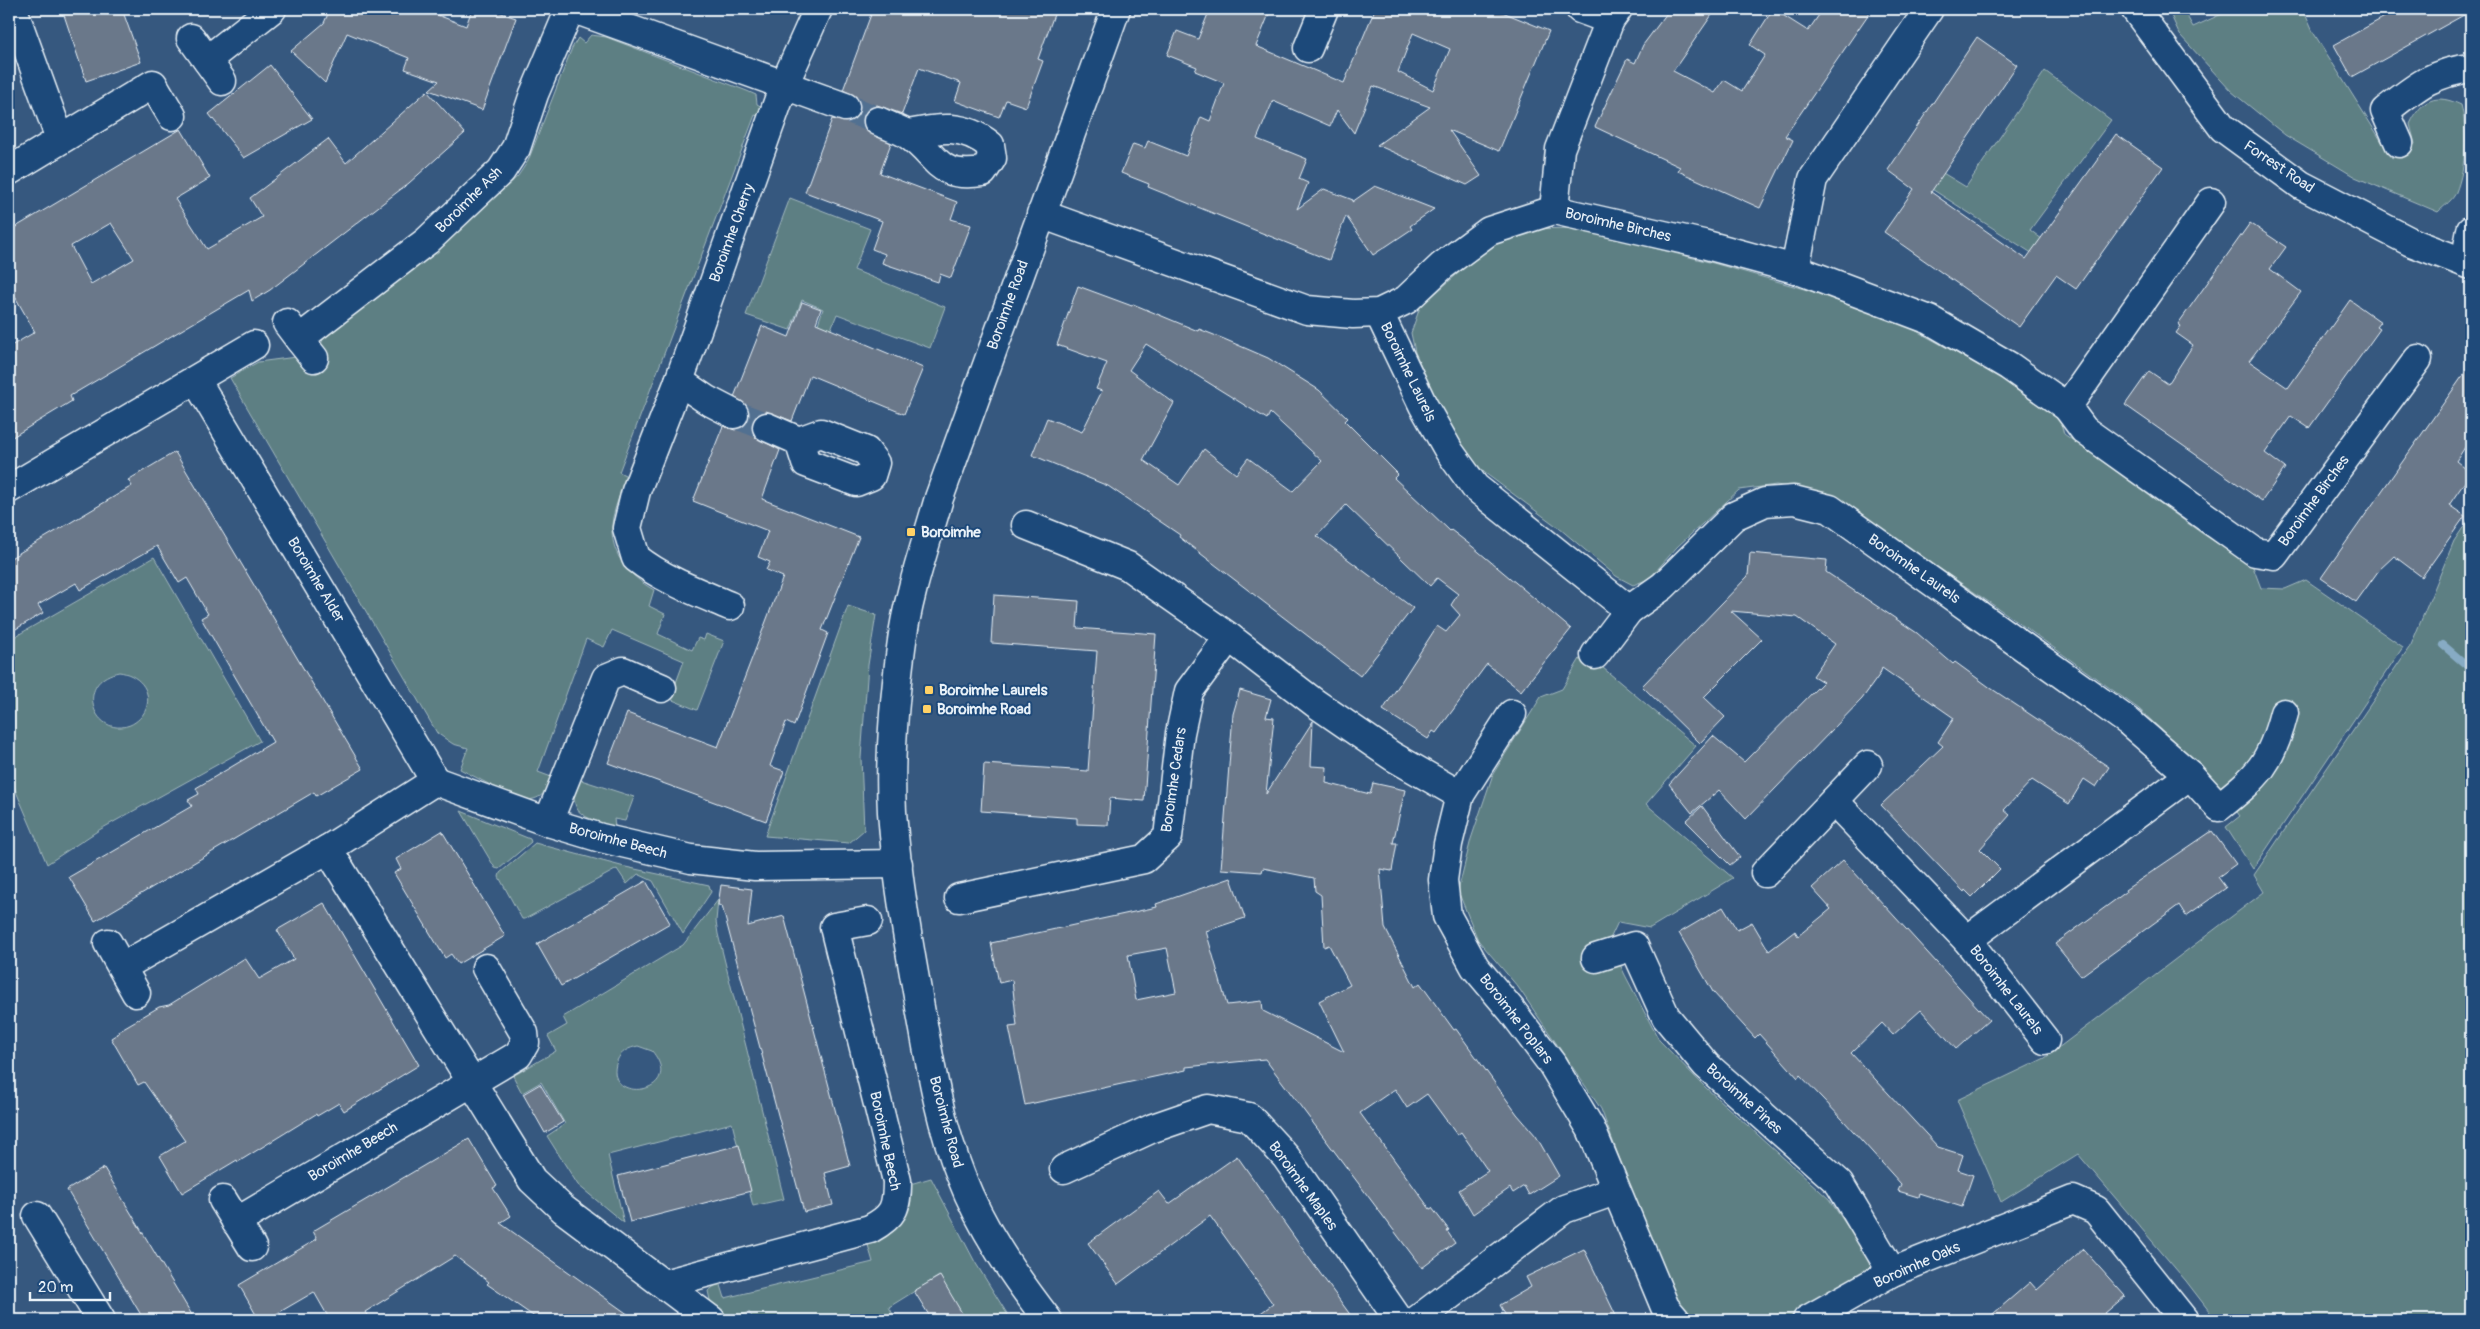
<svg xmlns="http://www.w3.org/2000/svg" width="2480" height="1329" font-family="Pangolin,sans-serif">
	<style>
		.green { fill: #5d7f83; stroke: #a2b8be; fill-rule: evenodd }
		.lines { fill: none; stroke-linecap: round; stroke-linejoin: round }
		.stream { stroke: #87abc4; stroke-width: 8 }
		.building { fill: #6b788a; stroke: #e8f1f8; fill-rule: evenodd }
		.minor-tunnel { stroke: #516f91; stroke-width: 28; stroke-dasharray: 28 14; stroke-linecap: butt }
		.minor-casing { stroke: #e8f1f8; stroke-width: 31 }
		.minor { stroke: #1f4a7a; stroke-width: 28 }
		.poi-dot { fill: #ffd166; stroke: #1f4a7a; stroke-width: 2 }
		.labels { text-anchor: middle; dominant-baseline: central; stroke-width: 4; stroke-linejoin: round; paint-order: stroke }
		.street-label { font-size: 15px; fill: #e8f1f8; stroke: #1f4a7a }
		.poi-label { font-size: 15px; font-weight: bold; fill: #e8f1f8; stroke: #1f4a7a; text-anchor: start }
	</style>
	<rect width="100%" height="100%" fill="#36587f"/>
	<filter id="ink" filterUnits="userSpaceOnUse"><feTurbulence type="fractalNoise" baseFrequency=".02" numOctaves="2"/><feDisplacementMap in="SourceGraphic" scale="10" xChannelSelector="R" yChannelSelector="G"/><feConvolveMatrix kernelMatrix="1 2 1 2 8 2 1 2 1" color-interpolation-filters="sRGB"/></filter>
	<g filter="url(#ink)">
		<g class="green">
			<path d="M 2168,9 L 2183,9 L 2193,27 L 2233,9 L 2303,9 L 2313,32 L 2392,158 L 2415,144 L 2410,124 C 2422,99 2436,93 2461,105 C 2468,130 2466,167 2456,192 C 2454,199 2444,206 2438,212 L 2355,177 L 2285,135 L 2231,91 L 2180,35 Z"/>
			<path d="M 591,35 L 606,37 L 747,91 L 756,95 L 757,104 L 762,107 L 758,116 L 755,115 L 619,472 L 627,476 C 622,489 616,503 613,517 C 607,551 627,575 654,590 L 649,606 L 665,614 L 658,634 L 692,650 L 698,638 L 704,640 L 706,634 L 724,641 L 697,710 L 670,699 L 684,661 L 612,630 L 604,647 L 586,639 L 538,772 L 554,778 C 545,795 539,801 519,800 L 460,769 L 468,748 L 453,744 L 437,733 L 230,378 L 258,362 L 296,357 L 306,369 L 313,368 L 323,339 L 436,251 L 518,176 L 528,161 L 572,48 L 578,38 L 584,43 Z"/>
			<path d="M 2045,71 L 2111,120 L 2030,230 L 2071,261 L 2041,259 L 1913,177 L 1923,161 L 1966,187 Z"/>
			<path d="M 790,198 L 870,229 L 854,270 L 945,307 L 930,348 L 837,314 L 826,341 L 814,336 L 823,309 L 802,300 L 790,330 L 746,315 Z"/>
			<path d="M 1576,228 L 1713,263 L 1811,291 L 1911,328 L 2011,383 L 2060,420 L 2064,434 L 2200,532 L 2253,567 L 2261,588 L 2285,589 L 2306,580 L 2403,647 L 2253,869 L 2226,827 L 2240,816 L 2209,774 L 2139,709 L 2008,615 L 1828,493 L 1776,485 L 1739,490 L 1677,547 L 1649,579 L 1633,585 L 1616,576 L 1559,528 L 1485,473 L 1463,450 L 1436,401 L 1415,352 L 1411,333 L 1420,307 L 1490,245 L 1526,229 Z"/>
			<path d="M 2471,516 L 2471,1320 L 2216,1320 L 2186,1281 L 2078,1154 L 2001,1202 L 1957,1100 L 2045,1058 L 2264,892 L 2254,875 L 2411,645 L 2454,541 Z"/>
			<path d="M 154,557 L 260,741 L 99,830 L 47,864 L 9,775 L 9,640 ZM 119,672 C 137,674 153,689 146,709 C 143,716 137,722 130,725 C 94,739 73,681 119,672 Z"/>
			<path d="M 848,606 L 876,615 L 868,665 L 861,758 L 864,830 L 849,843 L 765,836 Z"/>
			<path d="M 1584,652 L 1696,746 L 1646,804 L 1733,878 L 1650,928 L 1618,922 L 1609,941 L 1625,975 L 1659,1040 L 1706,1088 L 1829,1199 L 1875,1268 L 1784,1320 L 1688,1320 L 1663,1276 L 1601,1109 L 1518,987 L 1478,940 L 1458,891 L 1471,839 L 1493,774 L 1541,697 L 1562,689 Z"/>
			<path d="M 578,779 L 634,797 L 625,821 L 614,819 L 615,827 C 585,817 566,816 578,779 Z"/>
			<path d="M 461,811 L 530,839 L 531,842 L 499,869 L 495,868 Z"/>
			<path d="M 535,843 L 621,866 L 709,885 L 711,892 L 683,934 L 653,881 L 638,874 L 627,884 L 617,869 L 525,919 L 522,919 L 499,877 L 500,873 Z"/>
			<path d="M 718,900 L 716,921 L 718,934 L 784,1199 L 753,1206 L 732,1123 L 608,1155 L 624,1223 L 578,1185 L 547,1136 L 565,1124 L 541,1082 L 522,1093 L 513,1076 L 556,1051 L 548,1036 L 567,1025 L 563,1017 L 683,945 ZM 638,1046 L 652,1051 C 688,1095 601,1105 617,1061 C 621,1051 629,1048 638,1046 Z"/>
			<path d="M 931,1178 L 975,1262 L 1011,1320 L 966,1320 L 939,1276 L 889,1307 L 896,1320 L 754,1320 L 749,1312 L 734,1320 L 728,1320 L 710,1300 L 708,1291 L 720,1282 L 725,1298 L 873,1262 L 868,1245 C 899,1233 912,1218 910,1184 Z"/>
		</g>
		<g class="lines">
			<path class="stream" d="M 2443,645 L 2471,669"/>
		</g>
		<g class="building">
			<path d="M 62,9 L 122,9 L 141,62 L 86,81 Z"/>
			<path d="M 330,9 L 422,9 L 466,26 L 472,9 L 490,9 L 516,18 L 482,110 L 429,90 L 439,81 L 405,69 L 409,58 L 347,33 L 325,83 L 291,51 L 324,23 Z"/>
			<path d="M 873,9 L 1056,9 L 1038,59 L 1043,61 L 1026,107 L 1006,100 L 999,117 L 955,101 L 961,83 L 919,68 L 902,114 L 877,105 L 869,108 L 864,115 L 863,123 L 865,130 L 891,143 L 880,173 L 957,202 L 951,219 L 971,225 L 951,278 L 940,274 L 938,282 L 882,263 L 885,254 L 872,249 L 882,221 L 805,192 L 832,119 L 848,122 L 855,119 L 859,113 L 860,105 L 857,97 L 843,90 Z"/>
			<path d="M 1210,9 L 1271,9 L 1256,46 L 1344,83 L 1375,9 L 1495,9 L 1549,31 L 1499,151 L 1449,130 L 1481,176 L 1467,185 L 1377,145 L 1430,107 L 1373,86 L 1354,133 L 1337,110 L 1330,126 L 1273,101 L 1257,139 L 1307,159 L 1299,179 L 1308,183 L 1297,209 L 1324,189 L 1353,200 L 1352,202 L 1375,186 L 1434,209 L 1410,226 L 1412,229 L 1373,255 L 1346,216 L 1329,260 L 1148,187 L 1149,184 L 1121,173 L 1133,144 L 1145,148 L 1148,141 L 1186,156 L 1201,117 L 1210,121 L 1224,83 L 1195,71 L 1197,67 L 1167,55 L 1177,31 L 1198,39 ZM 1413,33 L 1450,49 L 1433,90 L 1398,72 Z"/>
			<path d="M 1670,9 L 1716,9 L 1673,71 L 1715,93 L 1724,80 L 1742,91 L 1765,55 L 1750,45 L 1773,9 L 1808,31 L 1823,9 L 1872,9 L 1785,136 L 1793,140 L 1760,208 L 1678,171 L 1680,167 L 1595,127 L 1627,59 L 1635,63 L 1643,45 Z"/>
			<path d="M 2399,9 L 2471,9 L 2471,11 L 2352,77 L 2334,45 Z"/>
			<path d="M 1977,37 L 2017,65 L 1931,192 L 2026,259 L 2116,134 L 2163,167 L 2076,289 L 2056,275 L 2019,327 L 1884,232 L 1914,189 L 1888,170 Z"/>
			<path d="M 270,65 L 312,119 L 244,158 L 209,114 Z"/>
			<path d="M 427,91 L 465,133 L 409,183 L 270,290 L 252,301 L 249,290 L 70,396 L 72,401 L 9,439 L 9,347 L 35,332 L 9,286 L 9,231 L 181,129 L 210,178 L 175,199 L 207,249 L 262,217 L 250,198 L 328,139 L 346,163 ZM 111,223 L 134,259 L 91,284 L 71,246 Z"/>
			<path d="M 2250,223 L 2286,247 L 2270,269 L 2301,292 L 2249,361 L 2288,388 L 2350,300 L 2381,322 L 2377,327 L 2380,329 L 2309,428 L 2291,416 L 2265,453 L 2285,468 L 2262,501 L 2125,405 L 2149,371 L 2168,384 L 2193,345 L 2176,333 L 2181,326 L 2178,324 Z"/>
			<path d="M 1078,286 L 1132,306 L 1133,304 L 1198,331 L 1199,329 L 1224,339 L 1268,358 L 1319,390 L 1348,418 L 1345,421 L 1398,474 L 1394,478 L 1426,508 L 1450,531 L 1451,530 L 1473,547 L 1571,629 L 1521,691 L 1487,664 L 1436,733 L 1433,731 L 1428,739 L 1383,710 L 1437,626 L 1446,632 L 1460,615 L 1451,605 L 1458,594 L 1437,578 L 1430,586 L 1346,505 L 1317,536 L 1413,608 L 1360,676 L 1179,537 L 1180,535 L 1108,486 L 1032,455 L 1047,418 L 1082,432 L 1102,391 L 1096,389 L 1107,363 L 1057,345 ZM 1146,344 L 1267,419 L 1270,413 L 1322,461 L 1293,491 L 1248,458 L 1236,474 L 1204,449 L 1179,485 L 1143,460 L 1174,403 L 1129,370 Z"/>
			<path d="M 802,302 L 821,309 L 816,323 L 923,368 L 904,414 L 810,375 L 792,421 L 766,411 L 758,414 L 753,421 L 752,429 L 755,437 L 780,450 L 762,499 L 859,537 L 822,630 L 828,633 L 794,726 L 786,722 L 770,766 L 784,771 L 766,821 L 608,763 L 627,713 L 718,747 L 783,577 L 766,570 L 770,562 L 758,557 L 768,531 L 693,501 L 723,426 L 735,430 L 743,427 L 748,421 L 750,413 L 747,406 L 734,397 L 762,326 L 789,337 Z"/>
			<path d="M 2471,364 L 2471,438 L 2456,461 L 2471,473 L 2449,505 L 2465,516 L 2422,577 L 2394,556 L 2379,570 L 2356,602 L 2321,578 Z"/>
			<path d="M 175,452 L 363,769 L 316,796 L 314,792 L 95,921 L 69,877 L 192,806 L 188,800 L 199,794 L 196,788 L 273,742 L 201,618 L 208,614 L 187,578 L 179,583 L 157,546 L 80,590 L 76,583 L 38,605 L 43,613 L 9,633 L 9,559 L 132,486 L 128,480 Z"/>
			<path d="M 1750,553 L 1827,560 L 1826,572 L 1917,633 L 1953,664 L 1955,662 L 1992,689 L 2109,767 L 2096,787 L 2084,779 L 2069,804 L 2032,780 L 2004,810 L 2010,815 L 1980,849 L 2000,869 L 1972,897 L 1965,890 L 1964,892 L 1881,805 L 1943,746 L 1938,742 L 1954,718 L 1882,668 L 1880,674 L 1862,699 L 1746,819 L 1719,790 L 1692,813 L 1669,784 L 1713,736 L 1744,762 L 1823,682 L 1813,676 L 1835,644 L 1797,617 L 1731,611 L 1762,639 L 1704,697 L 1725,717 L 1700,743 L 1642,686 L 1748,576 Z"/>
			<path d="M 994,595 L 1079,601 L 1077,628 L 1156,634 L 1144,801 L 1110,798 L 1108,825 L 1077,824 L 1077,818 L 981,811 L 984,764 L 1088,771 L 1097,651 L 991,643 Z"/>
			<path d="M 1240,690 L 1271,699 L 1266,717 L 1274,718 L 1266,794 L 1313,721 L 1311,766 L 1327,767 L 1326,783 L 1370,794 L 1373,783 L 1405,790 L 1393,843 L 1397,843 L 1392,871 L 1380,869 L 1385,928 L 1415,987 L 1420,983 L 1454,1030 L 1456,1029 L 1517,1114 L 1536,1136 L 1559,1176 L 1529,1195 L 1524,1186 L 1513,1193 L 1510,1188 L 1473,1214 L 1459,1190 L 1488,1171 L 1461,1132 L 1457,1135 L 1427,1094 L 1407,1108 L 1395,1089 L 1360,1113 L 1430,1209 L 1432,1208 L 1449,1230 L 1447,1231 L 1455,1243 L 1422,1268 L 1265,1059 L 1186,1067 L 1186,1070 L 1025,1105 L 1009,1027 L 1017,1026 L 1012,980 L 999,983 L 991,943 L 1157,907 L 1156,904 L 1231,878 L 1245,918 L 1206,931 L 1227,1005 L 1262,1001 L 1263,1011 L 1344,1052 L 1319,1001 L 1350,985 L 1329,945 L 1324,947 L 1321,895 L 1315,891 L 1314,878 L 1263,868 L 1262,872 L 1221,869 L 1233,714 ZM 1167,948 L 1176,992 L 1136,1000 L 1128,955 Z"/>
			<path d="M 1702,806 L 1740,857 L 1730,865 L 1686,821 Z"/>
			<path d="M 442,831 L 505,936 L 458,964 L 451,954 L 445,958 L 394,873 L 401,869 L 396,859 Z"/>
			<path d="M 2212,831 L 2236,864 L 2218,877 L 2226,888 L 2186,916 L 2179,905 L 2081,976 L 2055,944 L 2126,892 L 2125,890 Z"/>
			<path d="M 1843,860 L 1989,1020 L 1956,1049 L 1921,1010 L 1893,1035 L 1882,1023 L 1851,1053 L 1938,1147 L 1963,1155 L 1958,1170 L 1973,1175 L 1962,1207 L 1919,1193 L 1918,1197 L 1898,1191 L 1901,1184 L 1844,1121 L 1800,1075 L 1798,1078 L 1759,1034 L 1755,1038 L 1713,992 L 1679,933 L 1723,907 L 1737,930 L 1752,922 L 1769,951 L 1795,931 L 1798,936 L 1831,909 L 1812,888 Z"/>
			<path d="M 646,881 L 670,923 L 561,986 L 537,944 Z"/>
			<path d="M 721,885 L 752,889 L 748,926 L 784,916 L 850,1166 L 825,1173 L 833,1205 L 804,1212 L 722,906 L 718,905 Z"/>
			<path d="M 324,903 L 419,1065 L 344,1111 L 339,1103 L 317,1116 L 316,1114 L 238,1162 L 237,1160 L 182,1193 L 160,1156 L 185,1141 L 144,1082 L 138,1085 L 111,1038 L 119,1033 L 118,1031 L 159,1007 L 169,1005 L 245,958 L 259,979 L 294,959 L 277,930 Z"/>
			<path d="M 540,1084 L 563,1122 L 545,1133 L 523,1094 Z"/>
			<path d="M 469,1139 L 497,1186 L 493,1188 L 511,1216 L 500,1223 L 636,1320 L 539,1320 L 487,1284 L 489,1282 L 455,1256 L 365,1312 L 370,1320 L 330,1320 L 314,1292 L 266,1320 L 259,1320 L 239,1285 L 317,1239 L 313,1231 Z"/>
			<path d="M 739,1145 L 751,1191 L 630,1222 L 618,1176 Z"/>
			<path d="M 1237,1156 L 1309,1258 L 1354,1320 L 1251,1320 L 1273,1304 L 1210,1216 L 1118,1284 L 1088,1243 L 1159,1191 L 1169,1204 Z"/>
			<path d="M 104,1168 L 195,1320 L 144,1320 L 67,1190 Z"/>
			<path d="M 1584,1249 L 1618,1320 L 1508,1320 L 1500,1305 L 1531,1287 L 1526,1277 Z"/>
			<path d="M 2083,1249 L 2125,1296 L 2097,1320 L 1986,1320 L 2030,1282 L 2037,1290 Z"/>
			<path d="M 940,1276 L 966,1320 L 932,1320 L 914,1291 Z"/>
		</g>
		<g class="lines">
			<g class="minor-tunnel">
				<path d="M 845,107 L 878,121"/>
				<path d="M 734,414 L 767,427"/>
			</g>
			<g class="minor-casing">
				<g id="minor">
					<path d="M 13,9 L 60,139"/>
					<path d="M 574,9 L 845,107"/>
					<path d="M 1580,9 L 1610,20"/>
					<path d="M 2135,9 L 2223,128 L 2301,185 L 2411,242 L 2471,265"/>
					<path d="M 191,38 L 222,81"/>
					<path d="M 1308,48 L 1324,9"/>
					<path d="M 207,60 L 272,9"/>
					<path d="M 878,121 C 888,126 899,129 907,134 C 940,156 934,179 983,172 L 992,158 L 990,145 C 962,123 940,128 908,134"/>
					<path d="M 2399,143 L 2385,111 C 2416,87 2431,73 2471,68"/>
					<path d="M 9,171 L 153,84 L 172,116"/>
					<path d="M 1554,210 L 1560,149 L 1610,20 L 1618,9"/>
					<path d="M 1041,214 L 1307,310 L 1353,314 L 1379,313 L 1406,300 L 1442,266 L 1489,231 L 1554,210 L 1703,244 L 1795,269 L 1930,320 L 2009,366 L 2067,407 L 2084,430 L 2255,552 L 2274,555 L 2418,359"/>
					<path d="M 2465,263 L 2471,230"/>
					<path d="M 1795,269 L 1813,179 L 1929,9"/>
					<path d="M 1379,313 L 1423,405 L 1449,451 L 1475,487 L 1629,610"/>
					<path d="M 287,323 L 299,339 L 427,241 L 501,171 L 516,148 L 534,94 L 570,9"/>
					<path d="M 299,339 L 314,358"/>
					<path d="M 196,380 L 435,781"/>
					<path d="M 679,381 L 707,400 L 734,414"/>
					<path d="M 2067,407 L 2211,202"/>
					<path d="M 767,427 L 799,441 L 821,433 L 866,451 L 875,463 L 871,476 L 856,482 L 806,463 L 799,441"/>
					<path d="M 9,489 L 254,345"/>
					<path d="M 1026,525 L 1128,566 L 1229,637 L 1315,703 L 1392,756 L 1460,795"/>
					<path d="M 730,606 C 697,592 664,580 636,558 L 627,528 L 636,491 L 679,381 L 784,85 L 818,9"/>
					<path d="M 1595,655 L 1629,610 L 1663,586 L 1734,516 L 1765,502 L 1794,500 L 1830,509 L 2129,722 L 2190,775 L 2219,807 C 2259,775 2271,764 2284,713"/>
					<path d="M 1512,714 L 1460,795 L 1448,844 L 1443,880 L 1447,916 L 1475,967 L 1512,1011 L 1552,1064 L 1591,1129 L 1665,1307 L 1676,1320"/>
					<path d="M 1834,801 L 1967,940 L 2045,1040"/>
					<path d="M 548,822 L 606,678 L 623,671 L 662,688"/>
					<path d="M 328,849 L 532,1180 L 563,1209 L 711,1320"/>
					<path d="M 1765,873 L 1868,765"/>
					<path d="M 959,898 L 1144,859 L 1168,837 L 1180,733 L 1189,691 L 1229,637"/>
					<path d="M 1967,940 L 2190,775"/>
					<path d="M 108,943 L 136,993"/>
					<path d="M 1596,958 L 1634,946 L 1666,1017 L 1706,1065 L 1839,1183 L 1892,1272"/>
					<path d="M 122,967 L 328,849 L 435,781 L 548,822 L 601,838 L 691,859 L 755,866 L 898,864"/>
					<path d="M 1064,1169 L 1153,1128 L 1208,1109 L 1249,1117 L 1286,1157 L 1399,1320"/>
					<path d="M 223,1200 L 252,1247"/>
					<path d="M 37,1216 L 101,1320"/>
					<path d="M 236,1222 L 518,1055 L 525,1043 L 524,1033 L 486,968"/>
					<path d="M 664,1284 L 870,1229 C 894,1216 897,1208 897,1181 L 834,927 L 868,921"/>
					<path d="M 1048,1320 C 1014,1276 981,1228 961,1176 C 940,1124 931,1069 921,1013 C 909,947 897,879 892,812 C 889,758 894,702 901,648 C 907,598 925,547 939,498 L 1116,9"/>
					<path d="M 1417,1320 L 1564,1209 L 1615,1191"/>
					<path d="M 1807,1320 L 1892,1272 L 2073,1200 L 2096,1210 L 2184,1320"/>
				</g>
			</g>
			<use href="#minor" class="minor"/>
		</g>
	</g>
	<g class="poi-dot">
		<rect x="906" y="527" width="10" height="10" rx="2.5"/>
		<rect x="924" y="685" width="10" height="10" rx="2.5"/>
		<rect x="922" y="704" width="10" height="10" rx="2.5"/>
	</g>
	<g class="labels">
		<g class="street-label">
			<text transform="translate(2279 167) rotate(34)">Forrest Road</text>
			<text transform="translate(469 200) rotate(-45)">Boroimhe Ash</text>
			<text transform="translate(1618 225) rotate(13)">Boroimhe Birches</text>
			<text transform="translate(732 233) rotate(-70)">Boroimhe Cherry</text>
			<text transform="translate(1008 305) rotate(-70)">Boroimhe Road</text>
			<text transform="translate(1408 372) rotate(64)">Boroimhe Laurels</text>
			<text transform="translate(2314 501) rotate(-54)">Boroimhe Birches</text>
			<text transform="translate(1914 569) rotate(35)">Boroimhe Laurels</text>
			<text transform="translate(316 580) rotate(59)">Boroimhe Alder</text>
			<text transform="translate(1174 780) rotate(-82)">Boroimhe Cedars</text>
			<text transform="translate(618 841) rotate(15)">Boroimhe Beech</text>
			<text transform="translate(2006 990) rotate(52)">Boroimhe Laurels</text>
			<text transform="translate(1516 1019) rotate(52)">Boroimhe Poplars</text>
			<text transform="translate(1744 1099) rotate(42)">Boroimhe Pines</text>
			<text transform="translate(946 1122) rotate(75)">Boroimhe Road</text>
			<text transform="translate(885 1141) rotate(78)">Boroimhe Beech</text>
			<text transform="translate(353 1152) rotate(-31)">Boroimhe Beech</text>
			<text transform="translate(1303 1186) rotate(54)">Boroimhe Maples</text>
			<text transform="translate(1917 1265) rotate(-24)">Boroimhe Oaks</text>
		</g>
		<g class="poi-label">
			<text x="921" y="532">Boroimhe</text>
			<text x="939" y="690">Boroimhe Laurels</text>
			<text x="937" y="709">Boroimhe Road</text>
		</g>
	</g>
	<rect width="2480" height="1329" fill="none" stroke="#1f4a7a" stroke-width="30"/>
	<rect x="15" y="15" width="2450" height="1299" fill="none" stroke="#e8f1f8" stroke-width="2" filter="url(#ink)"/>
	<path d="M30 1292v8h80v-8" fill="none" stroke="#e8f1f8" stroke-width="2.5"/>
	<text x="38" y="1292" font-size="15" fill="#e8f1f8" stroke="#1f4a7a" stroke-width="4" paint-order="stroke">20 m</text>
</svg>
